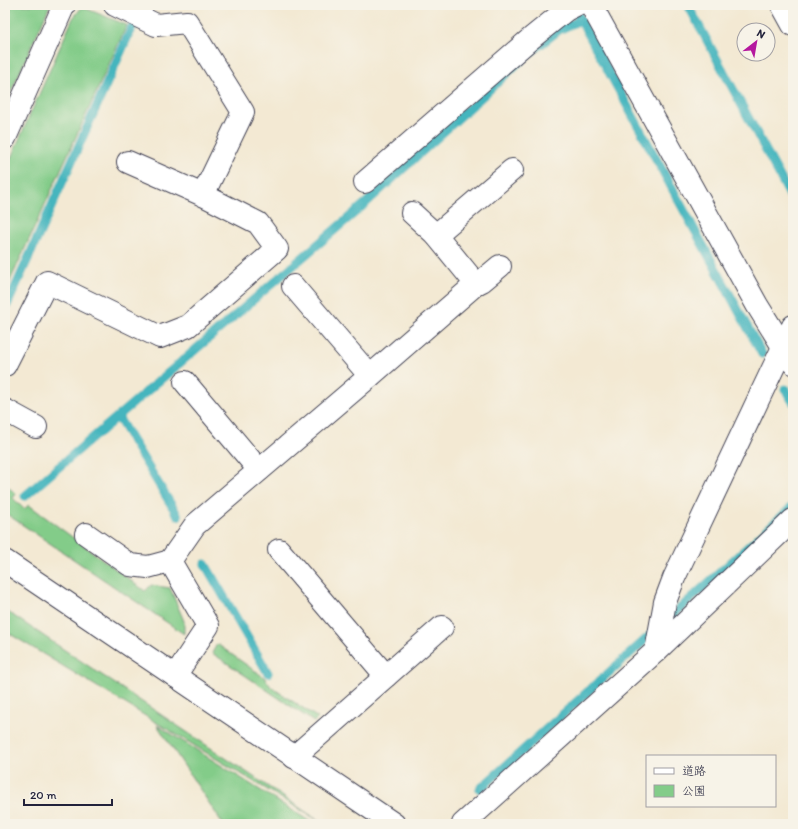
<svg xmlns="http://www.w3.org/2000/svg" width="798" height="829" font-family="Itim,'Klee One',sans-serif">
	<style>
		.green { fill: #83cc89; stroke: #527762 }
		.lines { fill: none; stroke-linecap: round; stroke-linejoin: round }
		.stream { stroke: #45b5be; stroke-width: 9 }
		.street-casing { stroke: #414052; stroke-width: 24 }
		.secondary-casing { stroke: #414052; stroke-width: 24 }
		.street { stroke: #fff; stroke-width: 22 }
		.secondary { stroke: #fff; stroke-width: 22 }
	</style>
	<rect width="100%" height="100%" fill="#f7f3e8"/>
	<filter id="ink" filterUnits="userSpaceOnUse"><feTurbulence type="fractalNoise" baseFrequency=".025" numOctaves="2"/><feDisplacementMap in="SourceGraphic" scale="8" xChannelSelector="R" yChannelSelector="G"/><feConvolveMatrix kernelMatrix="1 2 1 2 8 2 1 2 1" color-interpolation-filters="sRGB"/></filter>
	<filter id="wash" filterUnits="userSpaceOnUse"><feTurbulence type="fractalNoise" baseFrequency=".012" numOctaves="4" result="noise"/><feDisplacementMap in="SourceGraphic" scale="16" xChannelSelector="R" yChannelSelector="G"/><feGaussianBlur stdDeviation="0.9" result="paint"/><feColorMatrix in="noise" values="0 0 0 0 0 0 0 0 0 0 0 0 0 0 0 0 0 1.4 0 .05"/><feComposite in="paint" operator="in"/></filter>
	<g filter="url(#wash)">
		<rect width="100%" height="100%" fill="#f3e9d3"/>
		<g class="green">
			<path d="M 12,5 L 50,5 L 5,105 L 5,21 Z"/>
			<path d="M 82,7 L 127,25 L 5,292 L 5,171 L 73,18 Z"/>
			<path d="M 5,484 L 16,494 L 13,498 L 24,509 L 29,505 L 145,591 L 151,585 L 170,588 L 184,621 L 184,634 L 5,513 Z"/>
			<path d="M 5,610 L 324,824 L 5,631 Z"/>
			<path d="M 217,644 L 265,678 L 271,687 L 318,718 L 314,722 L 212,653 Z"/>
			<path d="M 157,725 L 314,824 L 223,824 Z"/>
		</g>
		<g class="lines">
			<g class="stream">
				<path d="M 688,5 L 793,201"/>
				<path d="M 578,15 L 762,354"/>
				<path d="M 5,310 L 142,5"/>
				<path d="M 785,389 L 793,402"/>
				<path d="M 118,417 L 178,516"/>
				<path d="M 25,496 L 366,203 L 526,56 L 559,30 L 580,20"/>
				<path d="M 205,564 L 268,673"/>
				<path d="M 665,622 L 793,506"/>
				<path d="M 480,789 L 656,630"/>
			</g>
		</g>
	</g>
	<g filter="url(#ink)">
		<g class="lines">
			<g class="street-casing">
				<g id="street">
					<path d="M 115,5 L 156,25 L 187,22 L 243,112 L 203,195"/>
					<path d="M 591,5 L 757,305 L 793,363"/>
					<path d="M 782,5 L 793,25"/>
					<path d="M 5,138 L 64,5"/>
					<path d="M 365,182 L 529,40 L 566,10 L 576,5"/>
					<path d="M 436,235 L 512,170"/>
					<path d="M 476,284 L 482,281 L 500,266"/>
					<path d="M 293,286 L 370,376"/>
					<path d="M 5,365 L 47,282 L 160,337 L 188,326 L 277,249 L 258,223 L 203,195 L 128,162"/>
					<path d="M 185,382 L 259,470"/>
					<path d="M 5,410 L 36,427"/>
					<path d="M 86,534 L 130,565 L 148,567 L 170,561"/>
					<path d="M 279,550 L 386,676"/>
					<path d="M 656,651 L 793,520"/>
					<path d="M 175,676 L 208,626 L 170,561 L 195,525 L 370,376 L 476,284 L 436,235 L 412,213"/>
					<path d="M 294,757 L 442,627"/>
					<path d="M 463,824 L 656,651 L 665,602 L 674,578 L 793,326"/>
				</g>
			</g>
			<g class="secondary-casing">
				<path id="secondary" d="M 5,561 L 394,824"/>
			</g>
			<use href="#street" class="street"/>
			<use href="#secondary" class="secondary"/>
		</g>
	</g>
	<rect width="798" height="829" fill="none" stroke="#f7f3e8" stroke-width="20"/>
	<rect x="646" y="755" width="130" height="52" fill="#f7f3e8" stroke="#a29fa3"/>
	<rect x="654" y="768" width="20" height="6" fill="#ffffff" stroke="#a29fa3"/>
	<text x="682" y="775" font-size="12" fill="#22223b">道路</text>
	<rect x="654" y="785" width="20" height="12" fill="#83cc89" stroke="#a29fa3"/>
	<text x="682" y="795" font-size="12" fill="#22223b">公園</text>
	<g transform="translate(756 42) rotate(31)"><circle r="19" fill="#f7f3e8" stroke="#a29fa3"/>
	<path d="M0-3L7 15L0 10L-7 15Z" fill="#b5179e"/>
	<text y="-6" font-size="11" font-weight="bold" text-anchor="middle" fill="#22223b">N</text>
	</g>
	<path d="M24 799v6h88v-6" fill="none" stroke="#22223b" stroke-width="2"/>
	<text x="30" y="799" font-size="12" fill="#22223b" stroke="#f7f3e8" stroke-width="3" paint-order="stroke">20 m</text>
</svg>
